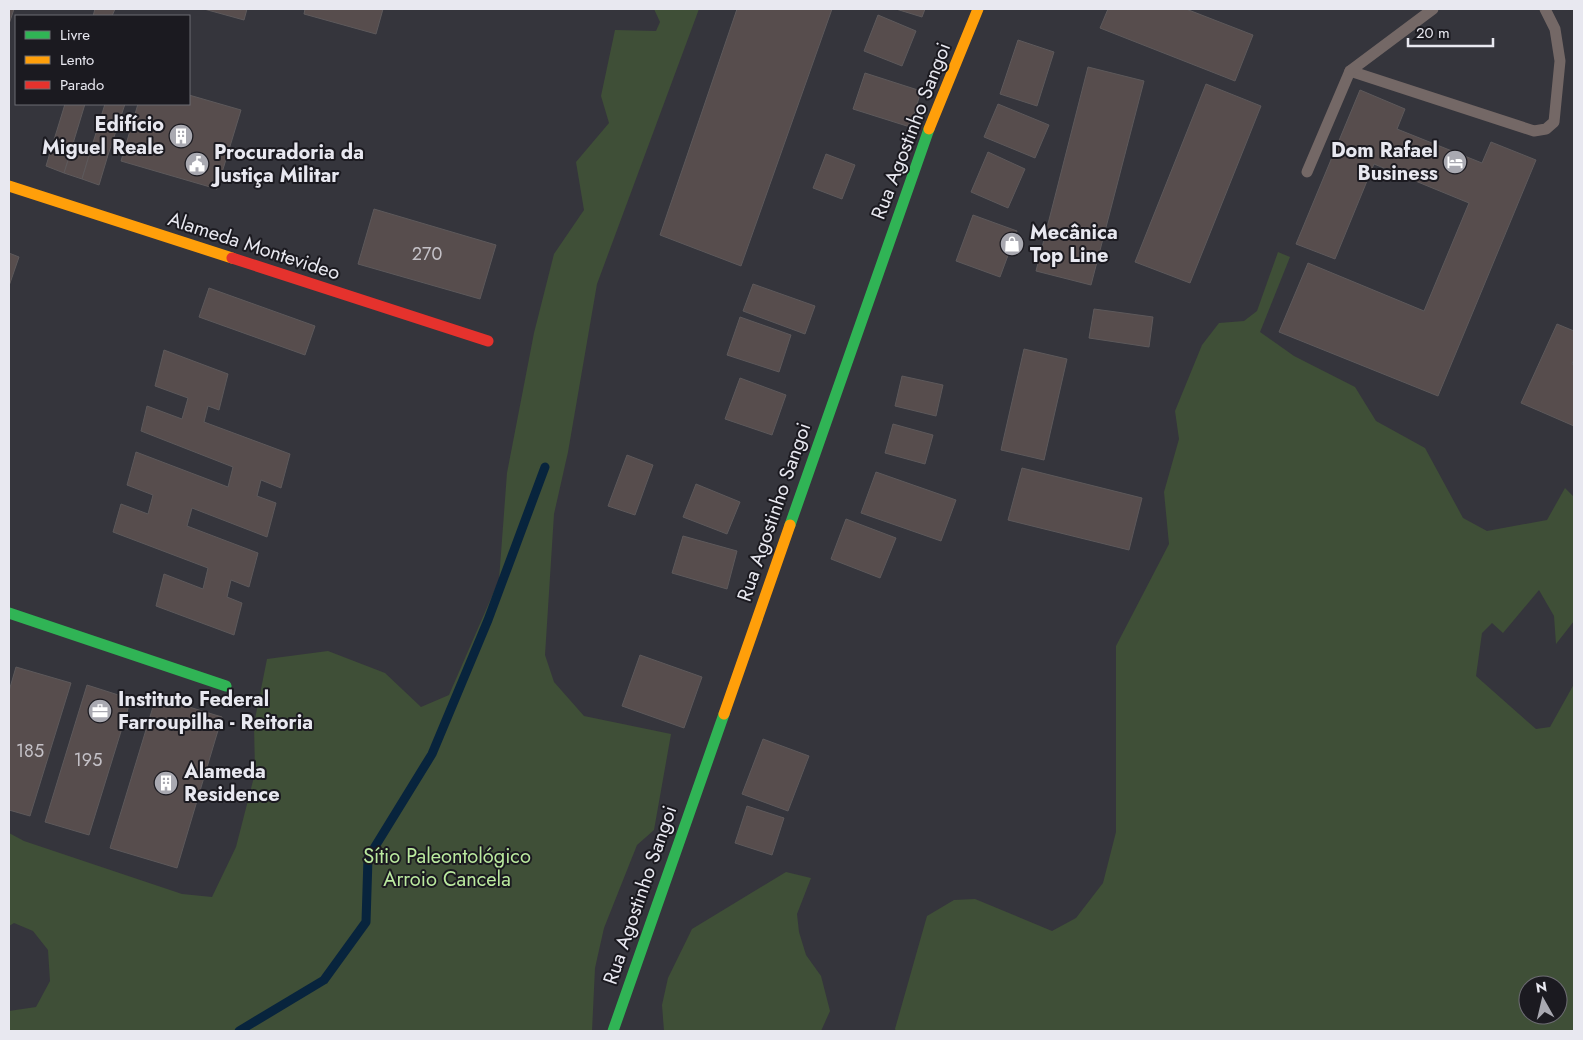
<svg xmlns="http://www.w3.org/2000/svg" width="1583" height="1040" font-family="Jost,sans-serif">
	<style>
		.green { fill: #3f4f37; fill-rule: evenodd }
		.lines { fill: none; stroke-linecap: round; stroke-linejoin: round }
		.stream { stroke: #08243d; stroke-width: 9 }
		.building { fill: #574d4d; stroke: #5d595b }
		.lane { stroke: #746866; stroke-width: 11 }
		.fast { stroke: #30b455; stroke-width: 11 }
		.slow { stroke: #ff9f0a; stroke-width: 11 }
		.jam { stroke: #e5322d; stroke-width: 11 }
		.labels { text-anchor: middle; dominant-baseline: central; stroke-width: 4; stroke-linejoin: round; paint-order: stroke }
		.number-label { font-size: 18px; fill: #c4c1c7 }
		.poi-label { font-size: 20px; font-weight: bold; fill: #e8e8f0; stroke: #1b1a20; text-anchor: start }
		.street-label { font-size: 20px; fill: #e8e8f0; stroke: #1b1a20 }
		.park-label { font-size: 20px; fill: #bbea9f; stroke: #1b1a20 }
	</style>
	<rect width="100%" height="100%" fill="#35353c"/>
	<g class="green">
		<path d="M 654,9 L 699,9 L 597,284 L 568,452 L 554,514 L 545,655 L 554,682 L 584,716 L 671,734 L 654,830 L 637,845 L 604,928 L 595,968 L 592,1031 L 9,1031 L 9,1011 L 36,1007 L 50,981 L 48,950 L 33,931 L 14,923 L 9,926 L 9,833 L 24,841 L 182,894 L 212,897 L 236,847 L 255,773 L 254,724 L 267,659 L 328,651 L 385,673 L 421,707 L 449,695 L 499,580 L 507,473 L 534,333 L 554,254 L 584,210 L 576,162 L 609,123 L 601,96 L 615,30 L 656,31 L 660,22 Z"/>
		<path d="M 1278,252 L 1290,257 L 1260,332 L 1294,356 L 1355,387 L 1376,421 L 1425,448 L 1463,518 L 1487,531 L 1547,520 L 1565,488 L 1574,497 L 1574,621 L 1556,644 L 1554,616 L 1539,590 L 1503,633 L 1492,623 L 1482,633 L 1476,676 L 1536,729 L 1550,727 L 1574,684 L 1574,1031 L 896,1031 L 895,1029 L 927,916 L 954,900 L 975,899 L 1052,931 L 1076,918 L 1103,883 L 1116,832 L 1116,646 L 1169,544 L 1164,492 L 1179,439 L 1175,411 L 1202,345 L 1219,323 L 1244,321 L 1257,311 ZM 1528,985 L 1558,985 L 1558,1015 L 1528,1015 Z"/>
		<path d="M 786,872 L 811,878 L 797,914 L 799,932 L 806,955 L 821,976 L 830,1011 L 821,1031 L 664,1031 L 662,1005 L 668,978 L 692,929 Z"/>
	</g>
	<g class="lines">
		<path class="stream" d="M 239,1031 L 324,980 L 366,922 L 368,858 L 432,754 L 488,620 L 545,467"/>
	</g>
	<g class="building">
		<path d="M 9,9 L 14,9 L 9,24 Z"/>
		<path d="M 95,9 L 115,9 L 112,16 L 93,16 Z"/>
		<path d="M 204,9 L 247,9 L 244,20 Z"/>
		<path d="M 305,9 L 383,9 L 376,34 L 304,14 Z"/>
		<path d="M 737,9 L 832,9 L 741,266 L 660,235 Z"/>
		<path d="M 896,9 L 925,9 L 922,17 Z"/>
		<path d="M 1108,9 L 1186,9 L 1253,35 L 1235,81 L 1100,28 Z"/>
		<path d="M 878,15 L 916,31 L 902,66 L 864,51 Z"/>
		<path d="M 1018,40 L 1054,52 L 1037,106 L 1000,94 Z"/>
		<path d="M 1088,67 L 1144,81 L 1091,285 L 1036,271 Z"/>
		<path d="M 865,73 L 921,91 L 910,127 L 853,109 Z"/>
		<path d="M 1206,84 L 1261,106 L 1190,283 L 1135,262 Z"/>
		<path d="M 1360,90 L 1405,109 L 1397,129 L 1482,163 L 1491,142 L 1536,160 L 1438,396 L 1279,332 L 1308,263 L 1424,311 L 1469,203 L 1374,164 L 1335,259 L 1296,244 Z"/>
		<path d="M 189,95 L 241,110 L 217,189 L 121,161 L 138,104 L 189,104 Z"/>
		<path d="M 65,104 L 85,104 L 64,173 L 46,166 Z"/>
		<path d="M 105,104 L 125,104 L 108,155 L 91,149 Z"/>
		<path d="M 998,104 L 1049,125 L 1035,158 L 984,137 Z"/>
		<path d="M 74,142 L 91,149 L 82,179 L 64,173 Z"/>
		<path d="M 91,149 L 108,155 L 99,185 L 82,179 Z"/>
		<path d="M 988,152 L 1025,169 L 1008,208 L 971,192 Z"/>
		<path d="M 826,154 L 855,165 L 842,199 L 813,188 Z"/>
		<path d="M 374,209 L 496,245 L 480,299 L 358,264 Z"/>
		<path d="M 973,215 L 1017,231 L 1000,277 L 956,261 Z"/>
		<path d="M 9,253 L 19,257 L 9,286 Z"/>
		<path d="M 753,284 L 815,306 L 805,334 L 743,311 Z"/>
		<path d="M 209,288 L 315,326 L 305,355 L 199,317 Z"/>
		<path d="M 1094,309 L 1153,317 L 1149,347 L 1089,338 Z"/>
		<path d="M 740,317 L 791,335 L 779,372 L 727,355 Z"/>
		<path d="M 1557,324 L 1574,331 L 1574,359 L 1572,364 L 1574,365 L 1574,426 L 1521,403 Z"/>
		<path d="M 1024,349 L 1067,359 L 1044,460 L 1001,450 Z"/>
		<path d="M 164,350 L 228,374 L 219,410 L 208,406 L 204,422 L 290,454 L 281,488 L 261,480 L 257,496 L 276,503 L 267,537 L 192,508 L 187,526 L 258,553 L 249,587 L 231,580 L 227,597 L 242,603 L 234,635 L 156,606 L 164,574 L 203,589 L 208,568 L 113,532 L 121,504 L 148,514 L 153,495 L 127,485 L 136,452 L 228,487 L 233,467 L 141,431 L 147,406 L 182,419 L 188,398 L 155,386 Z"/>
		<path d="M 902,376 L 943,385 L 936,416 L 895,406 Z"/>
		<path d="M 740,378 L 786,395 L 772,435 L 725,419 Z"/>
		<path d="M 893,424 L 933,435 L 925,464 L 885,453 Z"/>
		<path d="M 627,455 L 653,465 L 635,515 L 608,506 Z"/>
		<path d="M 1022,468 L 1142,498 L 1129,550 L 1008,520 Z"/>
		<path d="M 876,472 L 956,500 L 941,541 L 861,513 Z"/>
		<path d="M 696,484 L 740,502 L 727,534 L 683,517 Z"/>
		<path d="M 846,519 L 896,538 L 880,578 L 831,559 Z"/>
		<path d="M 683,536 L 737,551 L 727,589 L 672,573 Z"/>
		<path d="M 640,655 L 702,677 L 684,728 L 622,706 Z"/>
		<path d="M 16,667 L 71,683 L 30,816 L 9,810 L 9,691 Z"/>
		<path d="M 87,685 L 131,699 L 89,835 L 45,822 Z"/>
		<path d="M 156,697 L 222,717 L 177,868 L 110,848 Z"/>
		<path d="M 763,739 L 809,756 L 788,811 L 742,794 Z"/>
		<path d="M 747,806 L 784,818 L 772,855 L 735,843 Z"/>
	</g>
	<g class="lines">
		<g class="lane">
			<path d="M 1350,71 L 1534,131 L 1546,129 L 1554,122 L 1560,61 L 1555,29 L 1545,9"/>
			<path d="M 1307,172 L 1350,71 L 1433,9"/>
		</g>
		<g class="fast">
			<path d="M 790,525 L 929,129"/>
			<path d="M 9,613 L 226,686"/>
			<path d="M 613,1031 L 724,714"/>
		</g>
		<g class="slow">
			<path d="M 929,129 L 978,9"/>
			<path d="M 9,186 L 232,258"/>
			<path d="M 724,714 L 790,525"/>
		</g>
		<path class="jam" d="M 232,258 L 488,341"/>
	</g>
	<defs>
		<g id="building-disc" transform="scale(1.25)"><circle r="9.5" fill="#a9a9b1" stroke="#1b1a20"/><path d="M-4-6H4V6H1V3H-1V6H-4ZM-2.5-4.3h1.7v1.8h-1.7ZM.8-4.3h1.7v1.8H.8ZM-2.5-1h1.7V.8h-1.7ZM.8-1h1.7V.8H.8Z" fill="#fff"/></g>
		<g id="hotel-disc" transform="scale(1.25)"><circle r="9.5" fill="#a9a9b1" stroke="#1b1a20"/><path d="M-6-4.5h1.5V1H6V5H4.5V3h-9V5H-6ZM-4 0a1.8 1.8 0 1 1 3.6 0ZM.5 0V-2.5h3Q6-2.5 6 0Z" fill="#fff"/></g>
		<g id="civic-disc" transform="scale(1.25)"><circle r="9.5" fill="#a9a9b1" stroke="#1b1a20"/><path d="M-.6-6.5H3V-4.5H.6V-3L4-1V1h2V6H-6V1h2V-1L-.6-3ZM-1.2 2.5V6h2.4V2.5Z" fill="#fff"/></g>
		<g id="shop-disc" transform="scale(1.25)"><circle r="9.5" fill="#a9a9b1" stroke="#1b1a20"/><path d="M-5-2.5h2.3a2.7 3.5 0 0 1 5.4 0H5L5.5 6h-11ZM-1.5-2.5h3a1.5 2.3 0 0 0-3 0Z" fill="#fff"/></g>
		<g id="office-disc" transform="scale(1.25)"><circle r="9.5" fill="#a9a9b1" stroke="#1b1a20"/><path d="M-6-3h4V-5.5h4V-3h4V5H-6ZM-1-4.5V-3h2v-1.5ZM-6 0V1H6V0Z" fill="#fff"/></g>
	</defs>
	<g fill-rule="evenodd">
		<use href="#building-disc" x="181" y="136"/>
		<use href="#hotel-disc" x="1455" y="162"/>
		<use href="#civic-disc" x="197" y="164"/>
		<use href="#shop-disc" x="1012" y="244"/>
		<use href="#office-disc" x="100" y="711"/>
		<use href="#building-disc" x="166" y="783"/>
	</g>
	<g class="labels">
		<g class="number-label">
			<text x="427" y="254">270</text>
			<text x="30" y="751">185</text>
			<text x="88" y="760">195</text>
		</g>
		<g class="poi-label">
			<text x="164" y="124" text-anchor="end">Edifício<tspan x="164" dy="23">Miguel Reale</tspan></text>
			<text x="1438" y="150" text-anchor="end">Dom Rafael<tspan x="1438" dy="23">Business</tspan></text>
			<text x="214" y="152">Procuradoria da<tspan x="214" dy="23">Justiça Militar</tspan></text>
			<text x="1030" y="232">Mecânica<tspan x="1030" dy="23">Top Line</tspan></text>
			<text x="118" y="699">Instituto Federal<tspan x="118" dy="23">Farroupilha - Reitoria</tspan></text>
			<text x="184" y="771">Alameda<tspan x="184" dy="23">Residence</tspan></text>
		</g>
		<g class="street-label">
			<text transform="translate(911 131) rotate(-69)">Rua Agostinho Sangoi</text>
			<text transform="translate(254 246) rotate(18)">Alameda Montevideo</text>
			<text transform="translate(774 512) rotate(-71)">Rua Agostinho Sangoi</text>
			<text transform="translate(640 895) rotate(-71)">Rua Agostinho Sangoi</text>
		</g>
		<g class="park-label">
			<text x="447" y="856">Sítio Paleontológico<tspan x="447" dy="23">Arroio Cancela</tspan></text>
		</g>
	</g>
	<rect width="1583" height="1040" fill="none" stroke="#e8e8f0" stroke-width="20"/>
	<rect x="15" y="15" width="175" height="90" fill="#1b1a20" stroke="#6d6c73"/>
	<rect x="25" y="31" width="25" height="8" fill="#30b455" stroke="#6d6c73"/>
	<text x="60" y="40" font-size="15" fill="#e8e8f0">Livre</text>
	<rect x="25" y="56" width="25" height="8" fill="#ff9f0a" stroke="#6d6c73"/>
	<text x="60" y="65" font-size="15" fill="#e8e8f0">Lento</text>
	<rect x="25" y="81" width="25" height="8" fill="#e5322d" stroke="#6d6c73"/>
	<text x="60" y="90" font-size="15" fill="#e8e8f0">Parado</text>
	<g transform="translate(1543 1000) rotate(352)"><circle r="24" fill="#1b1a20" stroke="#6d6c73"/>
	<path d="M0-4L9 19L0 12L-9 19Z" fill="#a9a9b1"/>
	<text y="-8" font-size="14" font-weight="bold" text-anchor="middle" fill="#e8e8f0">N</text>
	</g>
	<path d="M1408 38v8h85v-8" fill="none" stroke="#e8e8f0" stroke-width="2.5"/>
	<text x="1416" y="38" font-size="15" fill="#e8e8f0" stroke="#1b1a20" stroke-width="4" paint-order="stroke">20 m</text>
</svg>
